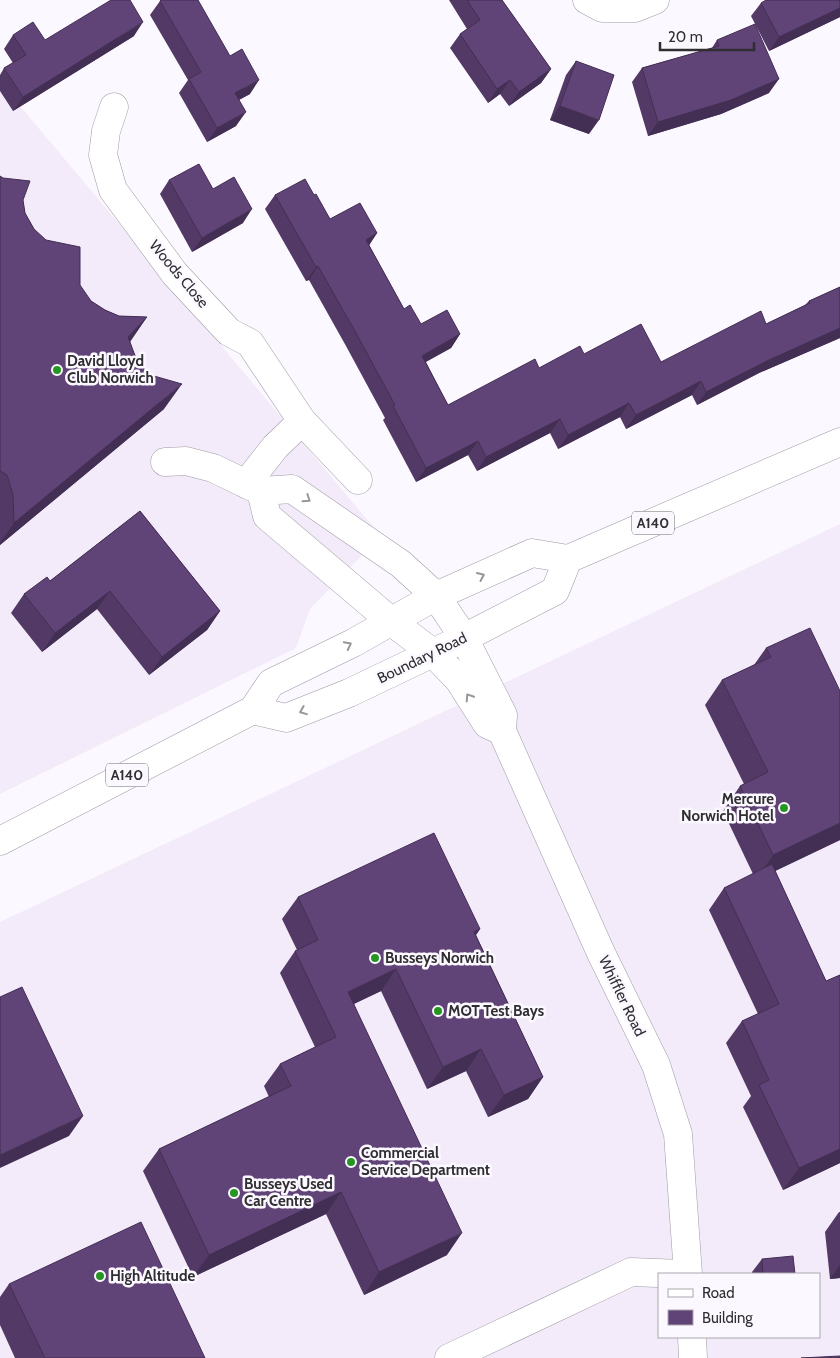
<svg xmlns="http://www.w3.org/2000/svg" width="840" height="1358" font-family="Cabin,sans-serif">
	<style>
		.built { fill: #f3ebfa; fill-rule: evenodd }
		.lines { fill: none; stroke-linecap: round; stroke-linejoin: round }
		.street-casing { stroke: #9e9aa2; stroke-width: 29 }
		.highway-casing { stroke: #9e9aa2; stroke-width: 29 }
		.street { stroke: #fff; stroke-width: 28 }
		.highway { stroke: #fff; stroke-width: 28 }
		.wall { fill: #533a66 }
		.shaded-wall { fill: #432f53 }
		.building { fill: #604377; stroke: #432f53 }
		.oneway { stroke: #989698 }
		.poi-dot { fill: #269623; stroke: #fcf8ff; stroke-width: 2 }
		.labels { text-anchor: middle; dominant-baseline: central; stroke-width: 5; stroke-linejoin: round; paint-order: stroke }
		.shield { fill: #fcf8ff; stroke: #6d6b6f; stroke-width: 1 }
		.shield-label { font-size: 14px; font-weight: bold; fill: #302e31 }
		.street-label { font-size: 15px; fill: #302e31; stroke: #fcf8ff }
		.poi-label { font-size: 15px; font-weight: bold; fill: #302e31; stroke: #fcf8ff; text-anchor: start }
	</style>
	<rect width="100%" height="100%" fill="#fcf8ff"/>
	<g class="built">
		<path d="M 0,82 L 381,536 L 310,609 L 296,648 L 0,794 Z"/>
		<path d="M 840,524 L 840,1358 L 0,1358 L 0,922 ZM 659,1274 L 819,1274 L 819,1337 L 659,1337 Z"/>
	</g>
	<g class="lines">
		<g class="street-casing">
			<g id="street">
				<path d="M 587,0 L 602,8 L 635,8 L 655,0"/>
				<path d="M 114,107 L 106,131 L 103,155 L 113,190 L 175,274 L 229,332 L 250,343 L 302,421 L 275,447 L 246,484"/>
				<path d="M 302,421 L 358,480"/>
				<path d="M 165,462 L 186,461 L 213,468 L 261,491 L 292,489 L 401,564 L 436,596 L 464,638 L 503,715 L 502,731 L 601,953 L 656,1065 L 678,1134 L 688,1274"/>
				<path d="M 261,491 L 267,516 L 392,622 L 433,653 L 459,680 L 487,724 L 502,731"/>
				<path d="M 692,1337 L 693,1358"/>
				<path d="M 449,1358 L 631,1272 L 683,1274"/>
			</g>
		</g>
		<g class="highway-casing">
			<g id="highway">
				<path d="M 253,710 L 286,718 L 349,693 L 464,638 L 555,591 L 568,559"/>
				<path d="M 0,841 L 253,710 L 271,683 L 353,643 L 436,596 L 532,553 L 568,559 L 840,442"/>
			</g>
		</g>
		<use href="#street" class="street"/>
		<use href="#highway" class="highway"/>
	</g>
	<g class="wall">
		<path d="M 449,0 L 502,0 L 551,69 L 541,83 L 509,106 L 500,94 L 488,103 L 450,48 L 460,34 L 467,29 Z"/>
		<path d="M 840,0 L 840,17 L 769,51 L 751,16 L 761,3 Z"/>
		<path d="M 160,1 L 250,94 L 239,100 L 236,126 L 207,142 L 179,93 L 188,80 L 150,15 Z"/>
		<path d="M 13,35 L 45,40 L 134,36 L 13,111 L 0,91 L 0,75 L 4,68 L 13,63 L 4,49 Z"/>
		<path d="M 717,40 L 769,93 L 721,114 L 648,136 L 632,82 L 642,68 L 712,48 Z"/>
		<path d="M 576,61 L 589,134 L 550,120 L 566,75 Z"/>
		<path d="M 0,176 L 23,200 L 25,213 L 34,229 L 91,301 L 105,310 L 119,316 L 147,317 L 130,341 L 134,353 L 164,409 L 0,545 Z"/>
		<path d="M 169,180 L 213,189 L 243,223 L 192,252 L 160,194 Z"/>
		<path d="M 275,195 L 314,195 L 330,219 L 377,233 L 369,245 L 404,309 L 421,324 L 460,334 L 451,348 L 426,362 L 448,405 L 539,368 L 584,354 L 661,362 L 766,324 L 805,305 L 809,301 L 840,287 L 840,338 L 759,373 L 697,405 L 692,395 L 626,429 L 620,417 L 558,449 L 550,433 L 477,471 L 468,455 L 416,482 L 383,420 L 385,418 L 346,346 L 309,280 L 306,281 L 265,209 Z"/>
		<path d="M 140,511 L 220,611 L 207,630 L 149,675 L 97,609 L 42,652 L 11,613 L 24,594 L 50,581 Z"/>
		<path d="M 766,648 L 840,691 L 840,840 L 775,871 L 826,981 L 840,975 L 840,1163 L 783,1190 L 743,1107 L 751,1096 L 726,1043 L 742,1021 L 758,1014 L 709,910 L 724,888 L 753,874 L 723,811 L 740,786 L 744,784 L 705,705 L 722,680 L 754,665 Z"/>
		<path d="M 298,897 L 480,929 L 476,935 L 543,1077 L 528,1099 L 488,1117 L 466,1071 L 427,1089 L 381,991 L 354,1004 L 447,1255 L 364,1295 L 326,1214 L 193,1277 L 143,1171 L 159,1149 L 269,1097 L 264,1086 L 280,1064 L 315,1047 L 280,973 L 295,951 L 297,950 L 282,919 Z"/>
		<path d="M 839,1212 L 840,1212 L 840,1278 L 830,1279 L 825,1232 Z"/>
		<path d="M 762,1259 L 795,1274 L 752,1274 L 752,1272 Z"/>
		<path d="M 9,1284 L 205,1358 L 15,1358 L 0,1325 L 0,1297 Z"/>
	</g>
	<g class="shaded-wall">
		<path d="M 840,8 L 840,17 L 769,51 L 779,37 Z"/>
		<path d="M 143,22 L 134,36 L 13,111 L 23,97 Z"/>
		<path d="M 551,69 L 541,83 L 509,106 L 519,92 Z"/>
		<path d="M 779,79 L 769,93 L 721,114 L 648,136 L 658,122 Z"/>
		<path d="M 259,80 L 250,94 L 225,107 L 235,93 Z"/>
		<path d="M 510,80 L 500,94 L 488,103 L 497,89 Z"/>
		<path d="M 560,106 L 599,120 L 589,134 L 550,120 Z"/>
		<path d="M 246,112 L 236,126 L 207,142 L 217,128 Z"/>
		<path d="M 252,209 L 243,223 L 192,252 L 202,238 Z"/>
		<path d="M 377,233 L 368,247 L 366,240 Z"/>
		<path d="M 318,266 L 309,280 L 306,281 L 316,267 Z"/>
		<path d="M 147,317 L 130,342 L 128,337 Z"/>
		<path d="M 840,328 L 840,338 L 759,373 L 697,405 L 706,392 L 769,360 Z"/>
		<path d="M 460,334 L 451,348 L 412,369 L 422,356 Z"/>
		<path d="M 701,381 L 692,395 L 626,429 L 636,415 Z"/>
		<path d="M 182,384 L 164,409 L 0,545 L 0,543 L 14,523 Z"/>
		<path d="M 629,403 L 620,417 L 558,449 L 568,435 Z"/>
		<path d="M 560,419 L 550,433 L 477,471 L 486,457 Z"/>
		<path d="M 478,441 L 468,455 L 416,482 L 426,468 Z"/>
		<path d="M 110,591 L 97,609 L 42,652 L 55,633 Z"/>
		<path d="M 220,611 L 207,630 L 149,675 L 162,657 Z"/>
		<path d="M 840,823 L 840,840 L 756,880 L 773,855 Z"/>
		<path d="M 480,929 L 464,952 L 474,932 Z"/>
		<path d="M 396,969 L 381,991 L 332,1014 L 348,992 Z"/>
		<path d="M 481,1049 L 466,1071 L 427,1089 L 443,1067 Z"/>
		<path d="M 543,1077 L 528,1099 L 488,1117 L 504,1095 Z"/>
		<path d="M 83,1116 L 69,1136 L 0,1168 L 0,1155 Z"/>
		<path d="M 840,1149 L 840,1163 L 783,1190 L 799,1168 Z"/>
		<path d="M 341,1192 L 326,1214 L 193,1277 L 209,1255 Z"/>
		<path d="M 462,1233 L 447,1255 L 364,1295 L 379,1272 Z"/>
		<path d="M 840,1265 L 840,1278 L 830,1279 Z"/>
	</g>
	<g class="building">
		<path d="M 111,0 L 130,0 L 143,22 L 23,97 L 4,68 L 26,55 L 13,35 L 33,22 L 45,40 Z"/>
		<path d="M 161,0 L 198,0 L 230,56 L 242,49 L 259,80 L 235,93 L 246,112 L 217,128 L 189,79 L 201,72 L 160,1 Z"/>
		<path d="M 467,0 L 502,0 L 551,69 L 519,92 L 510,80 L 497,89 L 460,34 L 480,20 Z"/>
		<path d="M 766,0 L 840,0 L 840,8 L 779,37 L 761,3 Z"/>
		<path d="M 755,24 L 779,79 L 731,100 L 658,122 L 642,68 L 719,46 L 717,40 Z"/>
		<path d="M 576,61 L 614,75 L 599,120 L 560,106 Z"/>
		<path d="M 199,164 L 213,189 L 234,177 L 252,209 L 202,238 L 169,180 Z"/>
		<path d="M 0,176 L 3,178 L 30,181 L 23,200 L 25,213 L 34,229 L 46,240 L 80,247 L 80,285 L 91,301 L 105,310 L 119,316 L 147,317 L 128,337 L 134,353 L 140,366 L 154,376 L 182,384 L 14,523 L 13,495 L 7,475 L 0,471 Z"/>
		<path d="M 305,179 L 314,195 L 316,194 L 330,219 L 360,203 L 377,233 L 366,240 L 404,309 L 410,305 L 421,324 L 447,310 L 460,334 L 422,356 L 448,405 L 535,359 L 539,368 L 580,346 L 584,354 L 641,324 L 661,362 L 761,311 L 766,324 L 810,303 L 809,301 L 840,287 L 840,328 L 769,360 L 706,392 L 701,381 L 636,415 L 629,403 L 568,435 L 560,419 L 486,457 L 478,441 L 426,468 L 393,406 L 395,405 L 356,333 L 318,266 L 316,267 L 275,195 Z"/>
		<path d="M 140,511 L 220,611 L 162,657 L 110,591 L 55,633 L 24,594 L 47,577 L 50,581 Z"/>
		<path d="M 810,628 L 840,691 L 840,823 L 773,855 L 740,786 L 768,772 L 722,680 L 771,657 L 766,648 Z"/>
		<path d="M 434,833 L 480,929 L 474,932 L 543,1077 L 504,1095 L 481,1049 L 443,1067 L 396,969 L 348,992 L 462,1233 L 379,1272 L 341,1192 L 209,1255 L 159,1149 L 291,1086 L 280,1064 L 336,1037 L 295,951 L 318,940 L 298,897 Z"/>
		<path d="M 772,864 L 826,981 L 840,975 L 840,1149 L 799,1168 L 759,1085 L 769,1080 L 742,1021 L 779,1004 L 724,888 Z"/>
		<path d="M 22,987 L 83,1116 L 0,1155 L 0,997 Z"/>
		<path d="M 141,1222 L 205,1358 L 45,1358 L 9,1284 Z"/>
		<path d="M 793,1256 L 795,1274 L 763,1274 L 762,1259 Z"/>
		<path d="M 840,1356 L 840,1358 L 801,1358 Z"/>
	</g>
	<defs><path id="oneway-chevron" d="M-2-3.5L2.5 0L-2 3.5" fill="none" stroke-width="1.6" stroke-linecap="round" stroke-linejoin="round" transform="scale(1.25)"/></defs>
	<g class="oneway">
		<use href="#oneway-chevron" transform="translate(307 499) rotate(34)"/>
		<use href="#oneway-chevron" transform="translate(481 576) rotate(-24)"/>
		<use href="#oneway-chevron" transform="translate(348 645) rotate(-27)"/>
		<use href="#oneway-chevron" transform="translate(469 697) rotate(-123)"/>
		<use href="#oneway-chevron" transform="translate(303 711) rotate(158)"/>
	</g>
	<g class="poi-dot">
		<circle cx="57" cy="370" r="5"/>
		<circle cx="784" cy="808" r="5"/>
		<circle cx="375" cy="958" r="5"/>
		<circle cx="438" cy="1011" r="5"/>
		<circle cx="351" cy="1162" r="5"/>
		<circle cx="234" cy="1193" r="5"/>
		<circle cx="100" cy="1276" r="5"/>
	</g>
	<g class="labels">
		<g class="shield">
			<rect x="632" y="511.5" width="42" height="23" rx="4"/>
			<rect x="106" y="763.5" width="42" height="23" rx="4"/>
		</g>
		<g class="shield-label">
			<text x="653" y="523">A140</text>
			<text x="127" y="775">A140</text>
		</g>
		<g class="street-label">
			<text transform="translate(179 274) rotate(50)">Woods Close</text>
			<text transform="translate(422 658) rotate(-26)">Boundary Road</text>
			<text transform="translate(622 996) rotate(64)">Whiffler Road</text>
		</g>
		<g class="poi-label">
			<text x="67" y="361">David Lloyd<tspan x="67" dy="17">Club Norwich</tspan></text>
			<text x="774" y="799" text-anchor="end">Mercure<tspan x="774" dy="17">Norwich Hotel</tspan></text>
			<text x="385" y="958">Busseys Norwich</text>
			<text x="448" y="1011">MOT Test Bays</text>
			<text x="361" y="1153">Commercial<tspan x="361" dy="17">Service Department</tspan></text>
			<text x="244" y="1184">Busseys Used<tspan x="244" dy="17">Car Centre</tspan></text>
			<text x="110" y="1276">High Altitude</text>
		</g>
	</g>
	<rect x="658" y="1273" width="162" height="65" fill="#fcf8ff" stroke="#aaa7ad"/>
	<rect x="668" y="1289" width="25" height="8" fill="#ffffff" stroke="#aaa7ad"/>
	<text x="702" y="1298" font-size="15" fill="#302e31">Road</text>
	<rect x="668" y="1310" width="25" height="15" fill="#604377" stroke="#aaa7ad"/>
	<text x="702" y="1323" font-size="15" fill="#302e31">Building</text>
	<path d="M660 42v8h94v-8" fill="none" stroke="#302e31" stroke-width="2.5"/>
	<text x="668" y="42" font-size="15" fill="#302e31" stroke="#fcf8ff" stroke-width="4" paint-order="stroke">20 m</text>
</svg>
